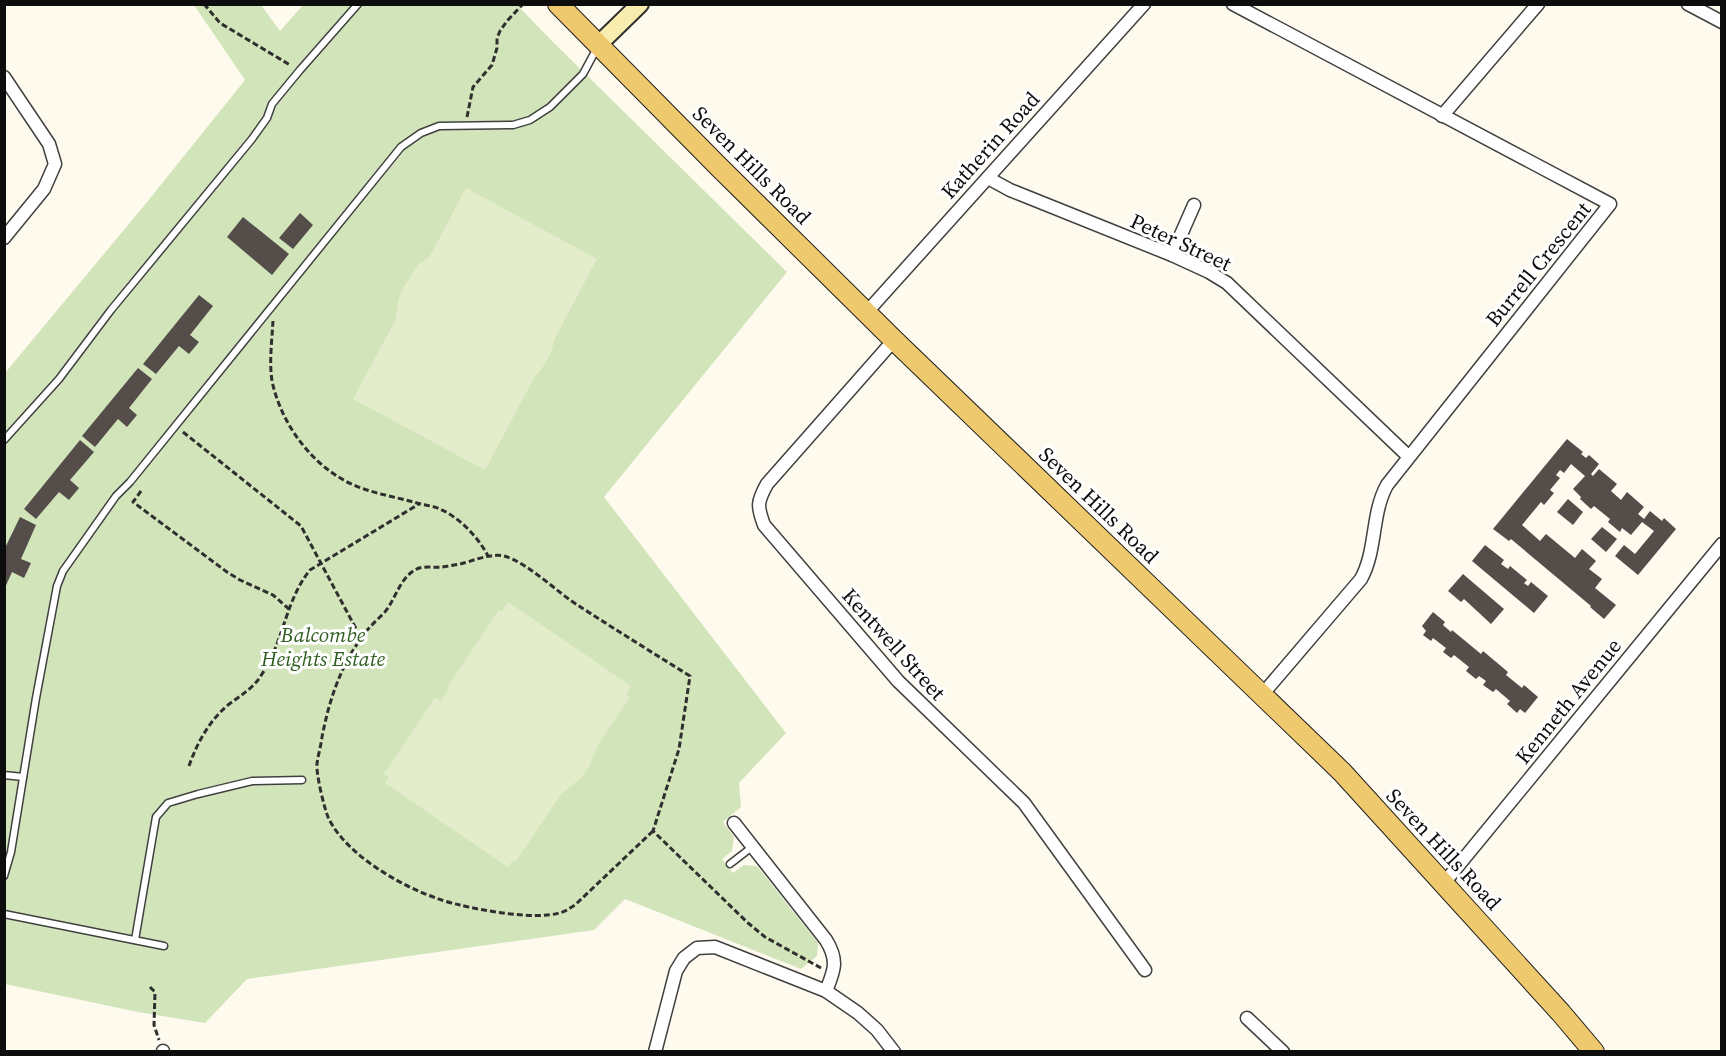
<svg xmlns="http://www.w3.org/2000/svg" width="1726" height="1056" font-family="'Source Serif 4',serif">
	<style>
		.green { fill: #d2e5ba }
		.pitch { fill: #e3edcb }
		.building { fill: #544d4a }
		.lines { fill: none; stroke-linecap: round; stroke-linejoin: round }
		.lane-casing { stroke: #404040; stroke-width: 9 }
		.street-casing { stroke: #404040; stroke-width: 15 }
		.secondary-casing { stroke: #2f2f2f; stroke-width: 20 }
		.primary-casing { stroke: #1e1e1e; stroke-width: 22 }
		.path { stroke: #2f2f2f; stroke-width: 3; stroke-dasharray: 6 3; stroke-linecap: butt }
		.lane { stroke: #fff; stroke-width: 6 }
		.street { stroke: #fff; stroke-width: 12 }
		.secondary { stroke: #f8edae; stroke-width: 16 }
		.primary { stroke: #eec96e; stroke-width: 20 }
		.labels { text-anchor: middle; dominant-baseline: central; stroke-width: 6; stroke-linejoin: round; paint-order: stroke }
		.street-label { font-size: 21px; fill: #0d0d0d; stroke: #fff }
		.park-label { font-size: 21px; font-style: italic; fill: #315f22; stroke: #fff }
	</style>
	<rect width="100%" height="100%" fill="#fefaed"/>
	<path class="green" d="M 194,5 L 261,5 L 280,31 L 303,5 L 517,5 L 553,42 L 787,272 L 604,497 L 786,733 L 739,783 L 741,807 L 723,822 L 734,837 L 732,851 L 722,859 L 733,873 L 744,865 L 757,866 L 818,943 L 817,956 L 801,969 L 625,899 L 594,930 L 247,979 L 205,1023 L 138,1012 L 5,984 L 5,373 L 143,207 L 245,80 Z"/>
	<g class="pitch">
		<path d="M 466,188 L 597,259 L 555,338 L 551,352 L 545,364 L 534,378 L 485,470 L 353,399 L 396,319 L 398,301 L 403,288 L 418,265 L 430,256 Z"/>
		<path d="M 508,602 L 631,686 L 626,694 L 630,697 L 598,745 L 589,767 L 581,778 L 561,794 L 516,861 L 513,860 L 508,867 L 385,783 L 389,777 L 384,774 L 435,697 L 441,701 L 447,692 L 448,686 L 499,610 L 502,611 Z"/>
	</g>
	<g class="building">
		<path d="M 300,213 L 313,225 L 293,249 L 279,238 Z"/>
		<path d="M 243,217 L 289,254 L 272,275 L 227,237 Z"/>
		<path d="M 199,295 L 213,306 L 190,335 L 199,342 L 189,354 L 179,346 L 156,374 L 143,364 Z"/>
		<path d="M 138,368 L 152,379 L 129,408 L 137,415 L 127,427 L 118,419 L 95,447 L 82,436 Z"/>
		<path d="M 1567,439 L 1583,452 L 1581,454 L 1586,458 L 1589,455 L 1599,464 L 1591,474 L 1593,476 L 1599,469 L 1617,484 L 1611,491 L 1621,500 L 1627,492 L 1644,507 L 1638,514 L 1644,519 L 1650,511 L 1662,521 L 1664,518 L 1676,529 L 1638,575 L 1615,556 L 1624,545 L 1635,554 L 1654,531 L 1642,522 L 1631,535 L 1622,528 L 1620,532 L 1608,522 L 1610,519 L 1594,506 L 1591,509 L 1580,499 L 1581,497 L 1573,489 L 1585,476 L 1571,464 L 1564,473 L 1560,470 L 1556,475 L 1560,478 L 1550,490 L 1554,493 L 1544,505 L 1541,502 L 1522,525 L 1540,541 L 1546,534 L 1575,558 L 1582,549 L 1596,561 L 1589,569 L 1602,579 L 1595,588 L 1616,605 L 1604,619 L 1590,607 L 1591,606 L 1511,539 L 1509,541 L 1493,529 Z"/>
		<path d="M 80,440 L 94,452 L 70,480 L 79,488 L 69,500 L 59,492 L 36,519 L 24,509 Z"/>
		<path d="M 1568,499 L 1583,512 L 1573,525 L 1557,512 Z"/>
		<path d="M 20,517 L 36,525 L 21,559 L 31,563 L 24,578 L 12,572 L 4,590 L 4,550 Z"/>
		<path d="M 1602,527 L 1617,539 L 1606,552 L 1591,539 Z"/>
		<path d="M 1485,545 L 1504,560 L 1501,564 L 1508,569 L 1510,566 L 1527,580 L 1524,583 L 1528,586 L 1531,582 L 1548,596 L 1534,613 L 1472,561 Z"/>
		<path d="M 1463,574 L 1504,609 L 1491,624 L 1464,599 L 1461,602 L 1448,591 Z"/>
		<path d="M 1433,612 L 1445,622 L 1443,625 L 1451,632 L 1452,630 L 1481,654 L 1483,651 L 1508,672 L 1506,675 L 1522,688 L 1524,685 L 1538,697 L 1525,713 L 1520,709 L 1517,713 L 1507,704 L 1510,701 L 1496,689 L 1493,692 L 1483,685 L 1486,681 L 1479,676 L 1476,679 L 1466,671 L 1469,667 L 1454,655 L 1451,658 L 1443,652 L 1446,648 L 1433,638 L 1431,641 L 1423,635 L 1426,631 L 1422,626 Z"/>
	</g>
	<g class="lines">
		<g class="lane-casing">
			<g id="lane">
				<path d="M 4,440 L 59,379 L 111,310 L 252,139 L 267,118 L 272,104 L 300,70 L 358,4"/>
				<path d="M 4,775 L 23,777"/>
				<path d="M 730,864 L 752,847"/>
				<path d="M 4,876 L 11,852 L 36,698 L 57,586 L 63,571 L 116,496 L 130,482 L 401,147 L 421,133 L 439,126 L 513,125 L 530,120 L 550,107 L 583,74 L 597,48"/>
				<path d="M 4,914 L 164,946"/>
				<path d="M 135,940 L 156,817 L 168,803 L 198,794 L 252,781 L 302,780"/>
			</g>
		</g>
		<g class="street-casing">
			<g id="street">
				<path d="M 1233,4 L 1610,204 L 1387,485 C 1371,514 1377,550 1361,579 L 1261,696"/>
				<path d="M 1688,4 L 1722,22"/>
				<path d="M 4,77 L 49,144 L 55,164 L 44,189 L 4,238"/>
				<path d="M 1442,116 L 1538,4"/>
				<path d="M 988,178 L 1010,190 L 1172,255 L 1209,272 L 1227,283 L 1408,456"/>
				<path d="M 1172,255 L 1194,205"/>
				<path d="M 866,313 L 1144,4"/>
				<path d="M 894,340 L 767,484 C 757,502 757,506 764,525 L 898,681 L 1024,803 L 1145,970"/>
				<path d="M 734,823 L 826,940 C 839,961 834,971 826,991"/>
				<path d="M 1444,883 L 1722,544"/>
				<path d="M 1247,1018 L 1283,1052"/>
				<path d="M 163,1051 L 163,1052"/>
				<path d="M 655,1052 L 676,971 L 684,958 L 697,948 L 715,947 L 826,991 L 858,1013 L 877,1030 L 894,1052"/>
			</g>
		</g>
		<g class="secondary-casing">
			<path id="secondary" d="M 598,45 L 640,4"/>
		</g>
		<g class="primary-casing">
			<path id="primary" d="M 558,4 L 718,166 L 894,340 L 1342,772 L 1561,1013 L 1594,1052"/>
		</g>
		<g class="path">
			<path d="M 204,4 L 220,23 L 290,65"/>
			<path d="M 467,117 L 473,87 L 492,65 L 497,48 L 497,38 L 500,31 L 507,21 L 523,4"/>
			<path d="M 273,321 C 272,340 269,362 272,381 C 282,428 318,474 364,489 C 381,495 400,498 417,503 C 425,505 433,506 440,509 C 460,518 478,537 488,556"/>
			<path d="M 183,432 L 301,526 L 361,638"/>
			<path d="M 141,491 L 133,502 L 227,572 L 240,580 L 273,595 L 289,609"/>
			<path d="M 189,766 C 197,743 209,721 228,705 C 241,695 254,688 262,674 C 284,641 285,601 310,570 L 419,504"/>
			<path d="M 653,831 L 575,905 C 570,908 565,912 559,913 C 536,920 484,911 460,905 C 417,896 347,859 328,817 C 324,807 316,774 317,764 C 318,755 321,746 322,737 C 329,701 340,667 362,637 C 368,628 376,621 384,613 C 395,601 399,579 415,570 C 423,565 433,568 442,567 C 448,566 454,565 460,564 C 473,561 490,553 504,556 C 527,562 558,593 579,606 C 616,630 653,653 690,676 L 679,749 L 653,831 L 748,923 L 765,937 L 821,968"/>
			<path d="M 150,987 L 155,992 L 154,1025 L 159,1040"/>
		</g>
		<use href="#lane" class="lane"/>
		<use href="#street" class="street"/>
		<use href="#secondary" class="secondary"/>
		<use href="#primary" class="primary"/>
	</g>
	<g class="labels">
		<g class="street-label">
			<text transform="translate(990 145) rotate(-48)">Katherin Road</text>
			<text transform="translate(752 165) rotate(45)">Seven Hills Road</text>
			<text transform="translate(1181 242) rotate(25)">Peter Street</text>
			<text transform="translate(1538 264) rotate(-51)">Burrell Crescent</text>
			<text transform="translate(1099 505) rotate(44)">Seven Hills Road</text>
			<text transform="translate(894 644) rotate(48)">Kentwell Street</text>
			<text transform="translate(1568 701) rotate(-51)">Kenneth Avenue</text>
			<text transform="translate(1444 849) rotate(47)">Seven Hills Road</text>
		</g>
		<g class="park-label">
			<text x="323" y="634">Balcombe<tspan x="323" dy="24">Heights Estate</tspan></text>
		</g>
	</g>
	<rect width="1726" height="1056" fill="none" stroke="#0d0d0d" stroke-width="12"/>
</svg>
